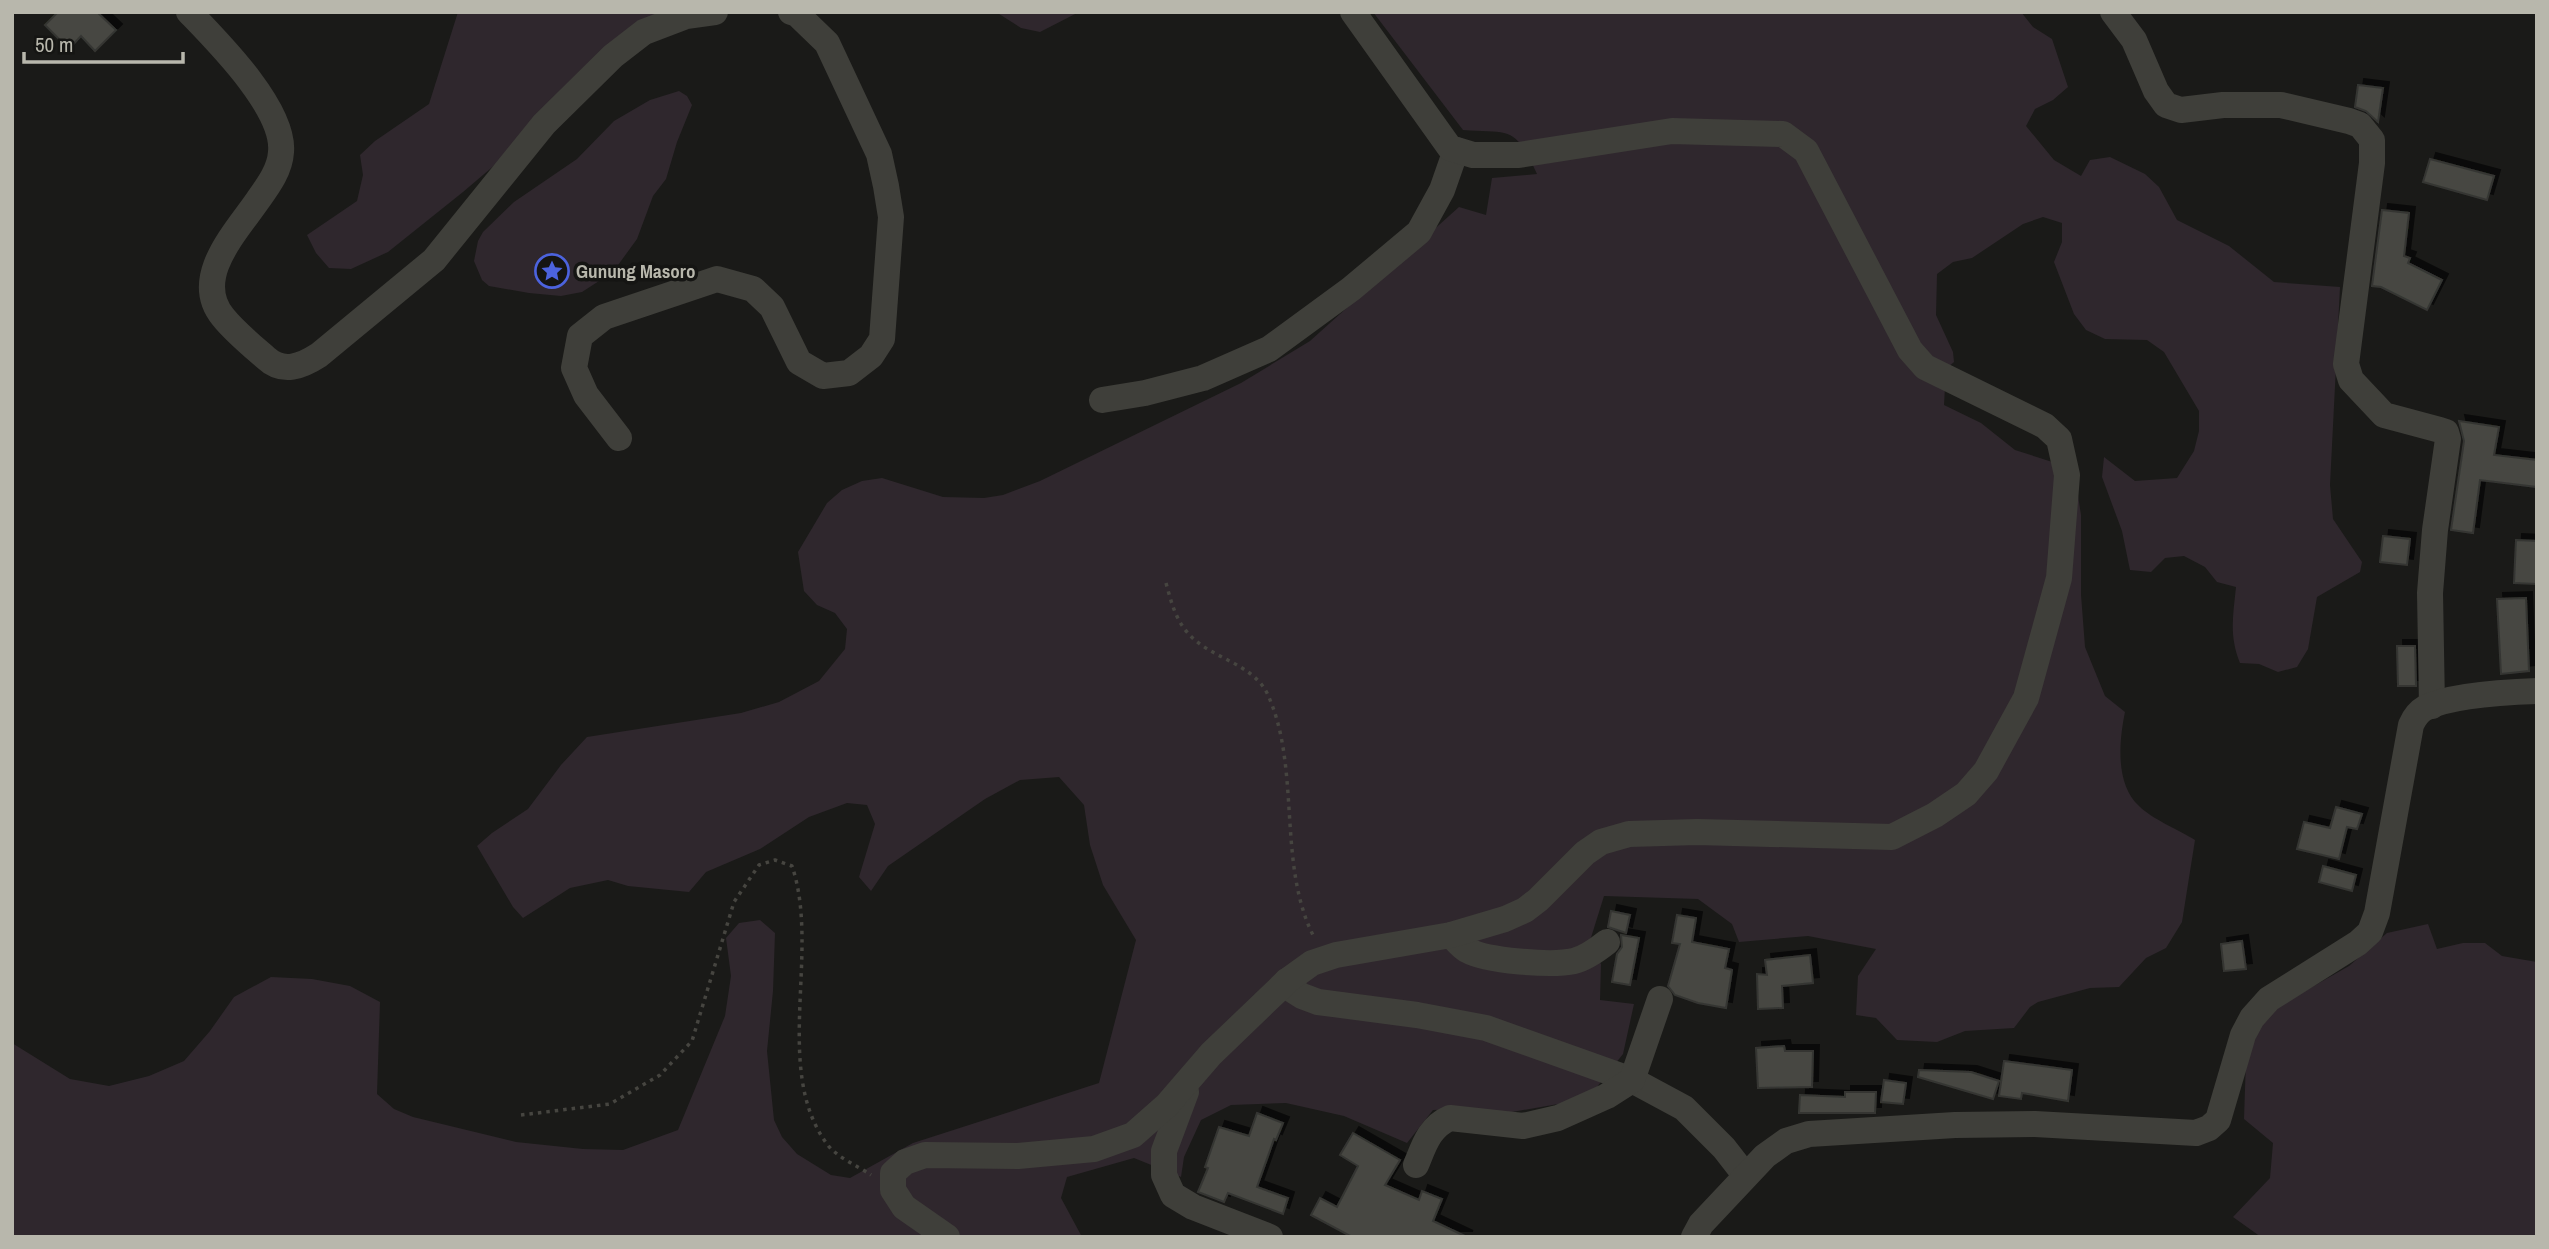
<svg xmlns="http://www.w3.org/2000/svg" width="2549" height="1249" font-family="'Archivo Narrow',sans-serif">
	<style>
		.green { fill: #2f272d }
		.building { fill: #464742; stroke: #353633; stroke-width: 2; filter: url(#shadow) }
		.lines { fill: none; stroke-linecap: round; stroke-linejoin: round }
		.path { stroke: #464540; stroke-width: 3.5; stroke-dasharray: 3.5 5; stroke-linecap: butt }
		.minor { stroke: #3f3f3a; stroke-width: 26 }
		.labels { text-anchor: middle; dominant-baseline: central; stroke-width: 7; stroke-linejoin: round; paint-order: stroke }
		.poi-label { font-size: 19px; font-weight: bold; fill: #b8b7ac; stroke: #151513; text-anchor: start }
	</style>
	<defs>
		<filter id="shadow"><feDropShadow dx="6" dy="-6" stdDeviation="0" flood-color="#0009"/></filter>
	</defs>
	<rect width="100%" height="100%" fill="#1a1a18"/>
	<g class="green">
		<path d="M 458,12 L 674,12 L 463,192 L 388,252 L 351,269 L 329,268 L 316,253 L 307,235 L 357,201 L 363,175 L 360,155 L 375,141 L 429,104 Z"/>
		<path d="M 996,12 L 1079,12 L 1040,32 L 1021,28 Z"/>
		<path d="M 1373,12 L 2021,12 L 2033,27 L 2052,39 L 2068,87 L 2053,100 L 2035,109 L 2026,126 L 2054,160 L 2081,176 L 2090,160 L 2110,157 L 2145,174 L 2159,187 L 2177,220 L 2229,246 L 2274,282 L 2340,287 L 2330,485 L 2333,519 L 2362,562 L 2360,572 L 2317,597 L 2308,649 L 2297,667 L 2278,672 L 2259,664 L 2240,663 C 2229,636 2233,616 2236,587 L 2217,582 L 2205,567 L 2184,556 L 2165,558 L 2151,572 L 2130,570 L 2122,531 L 2102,477 L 2104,457 L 2135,481 L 2177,478 L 2194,451 L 2199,431 L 2199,411 L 2164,352 L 2147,340 L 2105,339 L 2086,330 L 2074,314 L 2054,262 L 2062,242 L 2062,223 L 2043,217 L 2023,224 L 1972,258 L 1953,262 L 1937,274 L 1936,315 L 1953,352 L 1954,362 L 1946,369 L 1944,405 L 1981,423 L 2015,450 L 2074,469 L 2081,515 L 2081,595 L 2085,647 L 2105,696 L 2125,712 C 2119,741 2115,784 2139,806 C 2152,819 2179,830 2195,840 L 2182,922 L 2166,948 L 2146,958 L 2119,987 L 2090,988 L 2038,1002 L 2030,1007 L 2014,1028 L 1965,1031 L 1937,1042 L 1897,1040 L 1876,1018 L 1856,1015 L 1858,976 L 1876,949 L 1808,936 L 1739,942 L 1732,924 L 1698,899 L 1604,896 L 1589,944 L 1601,964 L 1600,1000 L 1634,1004 L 1623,1054 L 1593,1092 L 1564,1103 L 1495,1115 L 1459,1109 L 1433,1110 L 1407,1143 L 1344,1116 L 1286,1103 L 1231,1105 L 1201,1120 L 1184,1157 L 1181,1177 L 1134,1158 L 1067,1177 L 1061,1198 L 1082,1237 L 12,1237 L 12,1043 L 70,1079 L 109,1086 L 149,1076 L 184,1061 L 210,1031 L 234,997 L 271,977 L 312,979 L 350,986 L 380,1002 L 377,1094 L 394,1109 L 413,1117 L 516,1142 L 583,1149 L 623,1150 L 678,1130 L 725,1016 L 731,976 L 726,938 L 739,923 L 760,920 L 775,933 L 773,991 L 767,1051 L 774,1120 L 782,1137 L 797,1154 L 831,1175 L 850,1178 L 913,1143 L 1099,1083 L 1136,940 L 1103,885 L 1090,845 L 1084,805 L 1059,777 L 1020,780 L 985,799 L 888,866 L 871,891 L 859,877 L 875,824 L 867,805 L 847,803 L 809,817 L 760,849 L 706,872 L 689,892 L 628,886 L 608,880 L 570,888 L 523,918 L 513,907 L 477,846 L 492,833 L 528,809 L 561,765 L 587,737 L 741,713 L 779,702 L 819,681 L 845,649 L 847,629 L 835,613 L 817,605 L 804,591 L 798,552 L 827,503 L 842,490 L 862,481 L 882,478 L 943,497 L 984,498 L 1003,495 L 1040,481 L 1241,383 L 1310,341 L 1459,207 L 1486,215 L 1492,178 L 1537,174 C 1515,126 1512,133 1463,130 Z"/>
		<path d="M 679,91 L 687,96 L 692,105 L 677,142 L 666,179 L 653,196 L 637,239 L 613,272 L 582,292 L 561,296 L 529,293 L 489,286 L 482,280 L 474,261 L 478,241 L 483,232 L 514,202 L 577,159 L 614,121 L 650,100 Z"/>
		<path d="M 2428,924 L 2437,949 L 2463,943 L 2485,943 L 2502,956 L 2537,962 L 2537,1237 L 2261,1237 L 2233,1217 L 2270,1178 L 2273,1143 L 2244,1119 L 2246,1059 L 2268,1012 L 2349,966 L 2387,933 Z"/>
	</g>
	<g class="building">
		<path d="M 58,12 L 97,12 L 116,30 L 95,51 L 81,36 L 69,49 L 45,25 Z"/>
		<path d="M 2358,85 L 2383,88 L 2378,122 L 2366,111 L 2355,107 Z"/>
		<path d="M 2430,159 L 2494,176 L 2487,200 L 2423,182 Z"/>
		<path d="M 2382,210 L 2409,213 L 2404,256 L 2410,258 L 2408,263 L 2442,280 L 2427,310 L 2381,287 L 2372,286 Z"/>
		<path d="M 2459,421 L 2499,427 L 2494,455 L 2537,460 L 2537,487 L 2480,480 L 2473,533 L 2451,530 L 2464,441 Z"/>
		<path d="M 2383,536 L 2410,539 L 2407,565 L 2380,562 Z"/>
		<path d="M 2516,540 L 2537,541 L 2537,584 L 2514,583 Z"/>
		<path d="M 2526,598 L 2529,671 L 2501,674 L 2497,599 Z"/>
		<path d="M 2397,646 L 2415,646 L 2416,686 L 2398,686 Z"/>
		<path d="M 2336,807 L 2362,814 L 2357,829 L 2347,827 L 2339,859 L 2297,849 L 2304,822 L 2330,828 Z"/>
		<path d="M 2323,866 L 2356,875 L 2352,891 L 2319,882 Z"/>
		<path d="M 1611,911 L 1630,915 L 1626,933 L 1608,927 Z"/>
		<path d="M 1677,915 L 1696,918 L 1692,942 L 1729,949 L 1725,968 L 1732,970 L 1726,1008 L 1698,1003 L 1675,995 L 1668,986 L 1680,944 L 1672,943 Z"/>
		<path d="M 1621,935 L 1639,938 L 1630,985 L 1612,982 L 1617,954 L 1622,947 Z"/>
		<path d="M 2242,941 L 2246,969 L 2224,971 L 2221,944 Z"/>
		<path d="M 1810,955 L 1813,983 L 1782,986 L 1783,1008 L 1758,1009 L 1757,974 L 1767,975 L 1765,960 Z"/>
		<path d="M 1784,1046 L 1785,1051 L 1813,1051 L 1812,1087 L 1758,1088 L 1756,1048 Z"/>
		<path d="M 2004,1061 L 2072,1070 L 2068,1101 L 2022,1093 L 2021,1099 L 1999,1096 Z"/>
		<path d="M 1919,1070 L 1971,1072 L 1999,1081 L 1993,1099 L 1918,1077 Z"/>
		<path d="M 1884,1080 L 1906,1083 L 1903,1104 L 1881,1102 Z"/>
		<path d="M 1845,1092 L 1876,1092 L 1875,1113 L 1799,1113 L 1800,1095 L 1845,1097 Z"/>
		<path d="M 1257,1113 L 1283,1123 L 1276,1140 L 1274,1139 L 1257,1187 L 1288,1198 L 1283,1214 L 1228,1193 L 1224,1202 L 1198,1192 L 1208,1168 L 1205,1167 L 1219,1127 L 1249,1136 Z"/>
		<path d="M 1353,1133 L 1400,1160 L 1385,1185 L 1419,1200 L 1422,1191 L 1442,1199 L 1433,1221 L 1467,1237 L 1352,1237 L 1311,1215 L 1320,1198 L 1337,1207 L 1358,1166 L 1340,1155 Z"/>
	</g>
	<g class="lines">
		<g class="path">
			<path d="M 1166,583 C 1171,601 1175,618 1187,632 C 1208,658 1251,662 1267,693 C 1302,767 1276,866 1315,939"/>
			<path d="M 521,1115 L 610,1104 L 660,1075 L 692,1041 L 734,902 L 759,865 L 775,860 L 792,866 C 821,951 772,1070 827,1144 C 836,1157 858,1166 871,1175"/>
		</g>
		<g class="minor">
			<path d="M 189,12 C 218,42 285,109 281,152 C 280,170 268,186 258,200 C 236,232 191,278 223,317 C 235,332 251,345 266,358 C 283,374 302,366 319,355 L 434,260 L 544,124 L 613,56 L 644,32 L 686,16 L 715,12"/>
			<path d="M 2113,12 L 2134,40 L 2156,91 L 2166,105 L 2181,110 L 2223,105 L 2281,105 L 2349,121 L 2360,125 L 2372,140 L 2372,163 L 2346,364 L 2351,380 L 2384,415 L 2440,430 L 2446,432 L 2448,439 L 2435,530 L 2430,593 L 2432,706"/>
			<path d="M 1102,400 L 1145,393 L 1203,378 L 1269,349 L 1351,289 L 1419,232 L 1442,190 L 1456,150"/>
			<path d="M 619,438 L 586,395 L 574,368 L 580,336 L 604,317 L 717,279 L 753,289 L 772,307 L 799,362 L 823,376 L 849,373 L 871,356 L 882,339 L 891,217 L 886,186 L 879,154 L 827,43 L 797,14 L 791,12"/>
			<path d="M 1451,935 C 1456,940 1461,947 1467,950 C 1486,961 1552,966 1574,961 C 1586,958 1597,950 1607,942"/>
			<path d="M 1287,981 L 1291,989 L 1302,996 L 1318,1002 L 1417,1015 L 1486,1028 L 1632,1080 L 1684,1108 L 1724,1148 L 1745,1175"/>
			<path d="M 1186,1092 L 1164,1151 L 1164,1175 L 1173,1195 L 1193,1207 L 1270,1237"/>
			<path d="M 1416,1165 C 1424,1146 1429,1127 1450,1118 L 1523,1126 L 1558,1118 L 1607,1096 L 1632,1080 L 1660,999"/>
			<path d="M 947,1237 L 904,1207 L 893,1190 L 893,1173 L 905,1162 L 925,1155 L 1018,1156 L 1094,1149 L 1133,1135 L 1167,1105 L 1211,1054 L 1287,981 L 1312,963 L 1336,955 L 1451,935 L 1505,919 L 1525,910 L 1538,900 L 1585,853 L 1601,842 L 1629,834 L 1697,832 L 1892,837 L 1935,815 L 1966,794 L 1986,771 L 2026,698 L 2059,578 L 2067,475 L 2059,439 L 2045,426 L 1925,367 L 1910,350 L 1806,151 L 1783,134 L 1672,131 L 1519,155 L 1473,155 L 1450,148 L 1353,12"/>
			<path d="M 1694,1237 L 1701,1224 L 1765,1156 L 1786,1141 L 1809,1134 L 1955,1125 L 2035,1124 L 2196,1133 L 2209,1128 L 2218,1120 L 2243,1035 L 2252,1018 L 2269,999 L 2358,943 L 2370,932 L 2377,913 L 2411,725 C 2414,718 2418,712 2425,708 C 2451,695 2507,692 2537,691"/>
		</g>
	</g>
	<defs>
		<g id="sight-ring" transform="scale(1.75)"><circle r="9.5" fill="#151513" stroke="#4c63de" stroke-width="1.5"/><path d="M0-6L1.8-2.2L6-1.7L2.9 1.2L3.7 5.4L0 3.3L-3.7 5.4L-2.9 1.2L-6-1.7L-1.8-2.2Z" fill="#4c63de"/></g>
	</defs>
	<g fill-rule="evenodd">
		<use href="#sight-ring" x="552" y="271"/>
	</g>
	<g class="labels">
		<g class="poi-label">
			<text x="576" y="271">Gunung Masoro</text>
		</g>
	</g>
	<rect width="2549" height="1249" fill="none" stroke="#b8b7ac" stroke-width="28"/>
	<path d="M24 52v10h159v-10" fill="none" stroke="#b8b7ac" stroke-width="3.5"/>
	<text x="35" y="52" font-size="21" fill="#b8b7ac" stroke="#151513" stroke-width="5" paint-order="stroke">50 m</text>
</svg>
